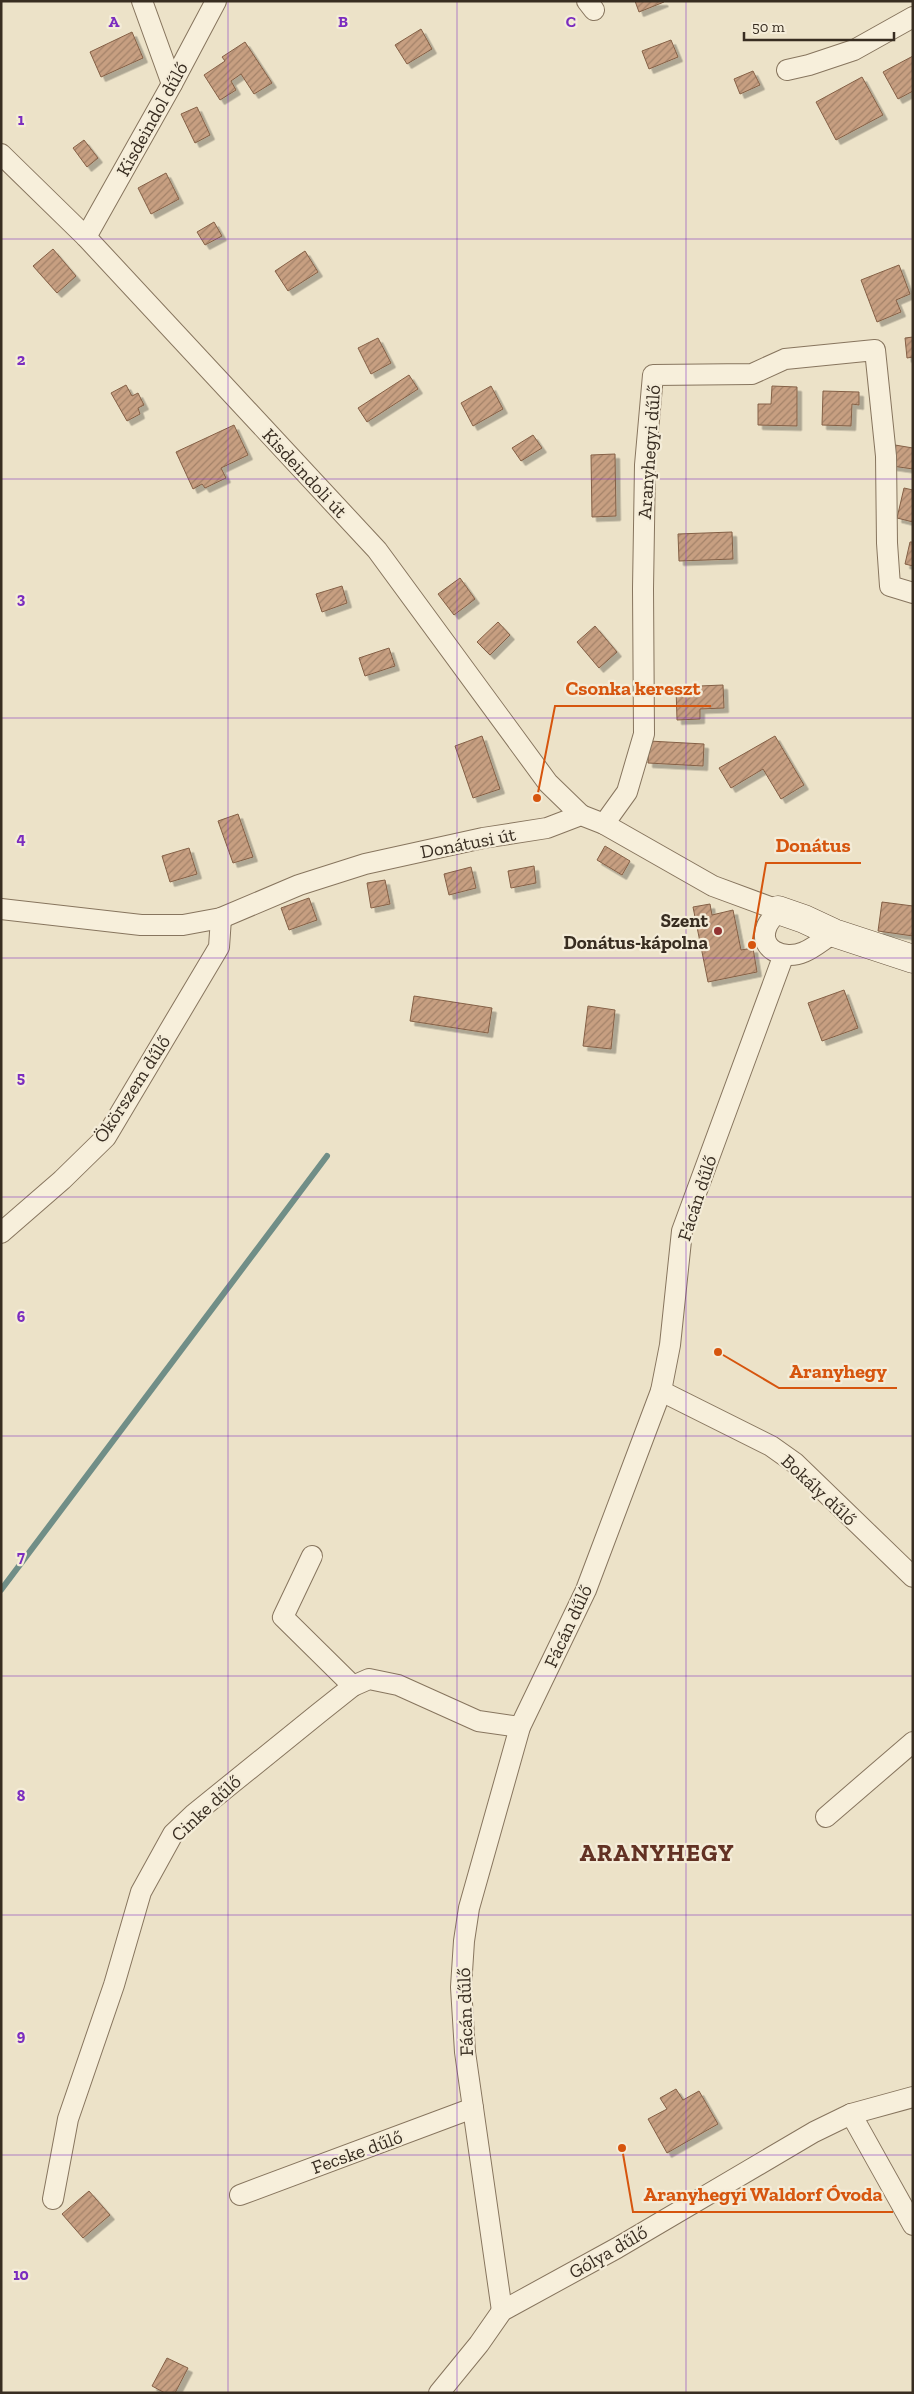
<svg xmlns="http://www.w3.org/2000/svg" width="914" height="2394" font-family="'Zilla Slab',serif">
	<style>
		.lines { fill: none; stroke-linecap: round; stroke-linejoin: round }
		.stream { stroke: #708e87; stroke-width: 6 }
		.building { fill: url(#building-hatch); stroke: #846046; filter: url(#shadow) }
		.street-casing { stroke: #87755e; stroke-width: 22 }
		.secondary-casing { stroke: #695641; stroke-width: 29 }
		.street { stroke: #f7efdb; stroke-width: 20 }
		.secondary { stroke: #f7efdb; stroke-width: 28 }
		.grid { fill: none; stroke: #7b2cbf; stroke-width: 1; stroke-opacity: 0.55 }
		.poi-dot { fill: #923332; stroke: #f4ecd8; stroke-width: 2 }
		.labels { text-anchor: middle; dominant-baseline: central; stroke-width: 4.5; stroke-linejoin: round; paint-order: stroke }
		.street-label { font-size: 19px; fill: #382d21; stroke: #f4ecd8 }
		.poi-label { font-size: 19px; font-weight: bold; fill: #382d21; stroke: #f4ecd8; text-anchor: end }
		.district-label { font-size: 24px; font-weight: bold; letter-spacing: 1px; fill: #623123; stroke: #f4ecd8 }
		.grid-label { font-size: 16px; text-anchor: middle; font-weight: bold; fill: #7b2cbf; stroke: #f4ecd8; stroke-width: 4.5; stroke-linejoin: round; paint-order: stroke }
		.leader { fill: none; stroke: #d6550e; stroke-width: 2 }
		.callout-dot { fill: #d6550e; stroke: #f4ecd8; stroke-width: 2 }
		.callout-label { font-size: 20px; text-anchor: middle; font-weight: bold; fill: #d6550e; stroke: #f4ecd8; stroke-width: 4.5; stroke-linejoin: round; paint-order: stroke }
	</style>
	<defs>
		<pattern id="building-hatch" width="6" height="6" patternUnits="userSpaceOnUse" patternTransform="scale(1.25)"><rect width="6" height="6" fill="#c79f81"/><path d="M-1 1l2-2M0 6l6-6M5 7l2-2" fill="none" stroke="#a38269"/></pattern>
		<filter id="shadow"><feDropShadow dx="4.5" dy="4.5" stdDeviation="0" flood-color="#0004"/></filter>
	</defs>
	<rect width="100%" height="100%" fill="#ece2c8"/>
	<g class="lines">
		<path class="stream" d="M 1,1590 L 327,1156"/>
	</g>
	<g class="building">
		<path d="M 635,1 L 663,1 L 664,2 L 639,12 Z"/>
		<path d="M 421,29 L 432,49 L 407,64 L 395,45 Z"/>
		<path d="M 132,32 L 143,58 L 101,77 L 90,52 Z"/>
		<path d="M 671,40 L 678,57 L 649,69 L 642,51 Z"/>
		<path d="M 245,42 L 272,83 L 254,94 L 241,74 L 231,81 L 236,90 L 220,100 L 204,75 L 225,61 L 222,57 Z"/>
		<path d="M 913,56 L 913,91 L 898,99 L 883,72 Z"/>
		<path d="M 753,71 L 760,85 L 740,94 L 734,79 Z"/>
		<path d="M 862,77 L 883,115 L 836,140 L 816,102 Z"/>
		<path d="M 197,107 L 210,135 L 195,143 L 181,114 Z"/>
		<path d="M 84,140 L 98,158 L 87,167 L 73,148 Z"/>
		<path d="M 166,173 L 179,199 L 151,214 L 138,188 Z"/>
		<path d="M 214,222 L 222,236 L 205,245 L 197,232 Z"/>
		<path d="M 53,249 L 76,276 L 57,293 L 33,266 Z"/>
		<path d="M 305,251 L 318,272 L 288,291 L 275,271 Z"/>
		<path d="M 899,265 L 910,294 L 896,300 L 901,312 L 877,322 L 861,280 Z"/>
		<path d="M 913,337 L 913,357 L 907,358 L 905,338 Z"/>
		<path d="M 378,338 L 391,363 L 371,374 L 358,348 Z"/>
		<path d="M 409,375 L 418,389 L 367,422 L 358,408 Z"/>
		<path d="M 126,385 L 132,396 L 138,393 L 144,405 L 138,408 L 140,414 L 127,421 L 111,393 Z"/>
		<path d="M 491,386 L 503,409 L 473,426 L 461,403 Z"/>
		<path d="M 772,386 L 797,387 L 797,426 L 758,425 L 758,404 L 771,404 Z"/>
		<path d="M 823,391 L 859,392 L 859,405 L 852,404 L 851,426 L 822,425 Z"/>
		<path d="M 234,425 L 248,455 L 221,468 L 226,478 L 205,488 L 202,484 L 193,489 L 176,452 Z"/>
		<path d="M 533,435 L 542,448 L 521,461 L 512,448 Z"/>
		<path d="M 895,445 L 913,448 L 913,469 L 892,466 Z"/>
		<path d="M 615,454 L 616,516 L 592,517 L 591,455 Z"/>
		<path d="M 904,488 L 913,490 L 913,522 L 897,518 Z"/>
		<path d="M 732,532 L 733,559 L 679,561 L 678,534 Z"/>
		<path d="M 910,542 L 913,542 L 913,566 L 905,564 Z"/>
		<path d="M 460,578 L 475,599 L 454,615 L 438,594 Z"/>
		<path d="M 342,586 L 347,603 L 322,612 L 316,594 Z"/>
		<path d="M 498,622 L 510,635 L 490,655 L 477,642 Z"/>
		<path d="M 595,626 L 617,652 L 599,668 L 577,642 Z"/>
		<path d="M 389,648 L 395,666 L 365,676 L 359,658 Z"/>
		<path d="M 723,685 L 724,708 L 700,709 L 700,719 L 677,720 L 676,687 Z"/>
		<path d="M 482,736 L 500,789 L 473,798 L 455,746 Z"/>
		<path d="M 775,736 L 804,785 L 781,799 L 763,769 L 731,788 L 719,768 Z"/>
		<path d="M 649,741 L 704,744 L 703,766 L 648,763 Z"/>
		<path d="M 238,814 L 253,857 L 233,863 L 218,821 Z"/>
		<path d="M 605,846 L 630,861 L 622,875 L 597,860 Z"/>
		<path d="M 189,848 L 197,874 L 170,882 L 162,856 Z"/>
		<path d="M 534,866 L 536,883 L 511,888 L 508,871 Z"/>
		<path d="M 471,867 L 476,888 L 449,895 L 444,874 Z"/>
		<path d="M 385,880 L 390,904 L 371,908 L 367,883 Z"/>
		<path d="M 309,898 L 317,920 L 289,930 L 281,908 Z"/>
		<path d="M 882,902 L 913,906 L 913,936 L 878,931 Z"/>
		<path d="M 710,904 L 712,915 L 733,910 L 741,950 L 753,948 L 757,972 L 708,982 L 693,907 Z"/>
		<path d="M 844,990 L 858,1028 L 822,1041 L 808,1003 Z"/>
		<path d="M 414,996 L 492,1008 L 488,1033 L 410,1021 Z"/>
		<path d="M 588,1006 L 615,1010 L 611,1049 L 583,1046 Z"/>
		<path d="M 676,2089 L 683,2100 L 699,2091 L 718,2124 L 667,2153 L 648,2119 L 667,2109 L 660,2098 Z"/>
		<path d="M 89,2191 L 110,2215 L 83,2238 L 62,2214 Z"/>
		<path d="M 167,2358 L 188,2368 L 175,2393 L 165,2393 L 152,2386 Z"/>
	</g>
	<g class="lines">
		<g class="street-casing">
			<g id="street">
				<path d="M 142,1 L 172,84"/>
				<path d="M 587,1 L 594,10"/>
				<path d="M 787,70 L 809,65 L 854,50 L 913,17"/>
				<path d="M 1,154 L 86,237 L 377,550 L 548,783 L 581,815"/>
				<path d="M 86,237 L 172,84 L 216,1"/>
				<path d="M 604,824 L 627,792 L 644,734 L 643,589 L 645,465 L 653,375 L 752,374 L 785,359 L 875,350 L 886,456 L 887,543 L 890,586 L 913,593"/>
				<path d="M 1,909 L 141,925 L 183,925 L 221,918 L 299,885 L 365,864 L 483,838 L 547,828 L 581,815 L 604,824 L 713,886 L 778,910 C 775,915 769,921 767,926 C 757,949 784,961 804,952 C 814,948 824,939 834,933"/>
				<path d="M 1,1233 L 62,1180 L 106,1137 L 219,947 L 221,918"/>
				<path d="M 661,1391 L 771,1446 L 795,1463 L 913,1577"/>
				<path d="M 312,1556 L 283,1617 L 353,1686"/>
				<path d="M 826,1817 L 913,1742"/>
				<path d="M 851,2114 L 913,2225"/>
				<path d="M 240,2195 L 473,2108"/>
				<path d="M 53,2199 L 68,2119 L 114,1985 L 141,1892 L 173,1834 L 194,1814 L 319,1713 L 353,1686 L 369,1679 L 398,1685 L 478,1721 L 520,1727"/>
				<path d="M 502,2311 L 465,2052 L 461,1987 L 464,1941 L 469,1908 L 520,1727 L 586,1590 L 661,1391 L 670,1345 L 682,1231 L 783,957"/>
				<path d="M 439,2393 L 479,2344 L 502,2311 L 617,2248 L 814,2132 L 851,2114 L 913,2097"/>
			</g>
		</g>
		<g class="secondary-casing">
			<path id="secondary" d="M 778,910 L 804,919 L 834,933 L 913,959"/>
		</g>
		<use href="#street" class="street"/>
		<use href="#secondary" class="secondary"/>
	</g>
	<path class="grid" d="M 228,1 L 228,2393M 457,1 L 457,2393M 686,1 L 686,2393M 1,239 L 913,239M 1,479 L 913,479M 1,718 L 913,718M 1,958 L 913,958M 1,1197 L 913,1197M 1,1436 L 913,1436M 1,1676 L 913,1676M 1,1915 L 913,1915M 1,2155 L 913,2155"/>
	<circle class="poi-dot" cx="718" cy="931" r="5"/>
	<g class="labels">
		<g class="street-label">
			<text transform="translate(152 119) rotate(-61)">Kisdeindol dűlő</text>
			<text transform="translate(649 452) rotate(-86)">Aranyhegyi dűlő</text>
			<text transform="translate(305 473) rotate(47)">Kisdeindoli út</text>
			<text transform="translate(468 843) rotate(-11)">Donátusi út</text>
			<text transform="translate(132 1089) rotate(-57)">Ökörszem dűlő</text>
			<text transform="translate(697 1198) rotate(-72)">Fácán dűlő</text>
			<text transform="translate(819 1490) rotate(43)">Bokály dűlő</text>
			<text transform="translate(568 1626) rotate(-65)">Fácán dűlő</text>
			<text transform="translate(206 1808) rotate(-43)">Cinke dűlő</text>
			<text transform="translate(465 2012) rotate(-92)">Fácán dűlő</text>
			<text transform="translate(357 2152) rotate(-20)">Fecske dűlő</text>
			<text transform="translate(608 2252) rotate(-30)">Gólya dűlő</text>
		</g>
		<g class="poi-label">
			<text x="708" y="920">Szent<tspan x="708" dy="22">Donátus-kápolna</tspan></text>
		</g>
		<g class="district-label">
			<text x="657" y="1852">ARANYHEGY</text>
		</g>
	</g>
	<g class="grid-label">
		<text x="114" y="27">A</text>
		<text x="343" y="27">B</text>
		<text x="571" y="27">C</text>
		<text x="21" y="125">1</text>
		<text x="21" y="365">2</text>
		<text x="21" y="604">3</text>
		<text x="21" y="844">4</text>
		<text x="21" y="1083">5</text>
		<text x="21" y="1322">6</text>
		<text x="21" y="1562">7</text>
		<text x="21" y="1801">8</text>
		<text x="21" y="2041">9</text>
		<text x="21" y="2280">10</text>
	</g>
	<path class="leader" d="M537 798L555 706H711M752 945L766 863H861M718 1352L779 1388H897M622 2148L633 2212H893"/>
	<g class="callout-dot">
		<circle cx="537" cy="798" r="5"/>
		<circle cx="752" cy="945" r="5"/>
		<circle cx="718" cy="1352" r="5"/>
		<circle cx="622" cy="2148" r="5"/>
	</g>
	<g class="callout-label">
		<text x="633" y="695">Csonka kereszt</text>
		<text x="813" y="852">Donátus</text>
		<text x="838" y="1378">Aranyhegy</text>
		<text x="763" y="2201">Aranyhegyi Waldorf Óvoda</text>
	</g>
	<rect width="914" height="2394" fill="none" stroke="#382d21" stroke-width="5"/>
	<path d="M744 32v8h150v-8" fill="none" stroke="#382d21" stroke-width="2.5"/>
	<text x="752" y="32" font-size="15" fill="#382d21" stroke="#f4ecd8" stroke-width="4" paint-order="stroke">50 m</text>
</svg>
